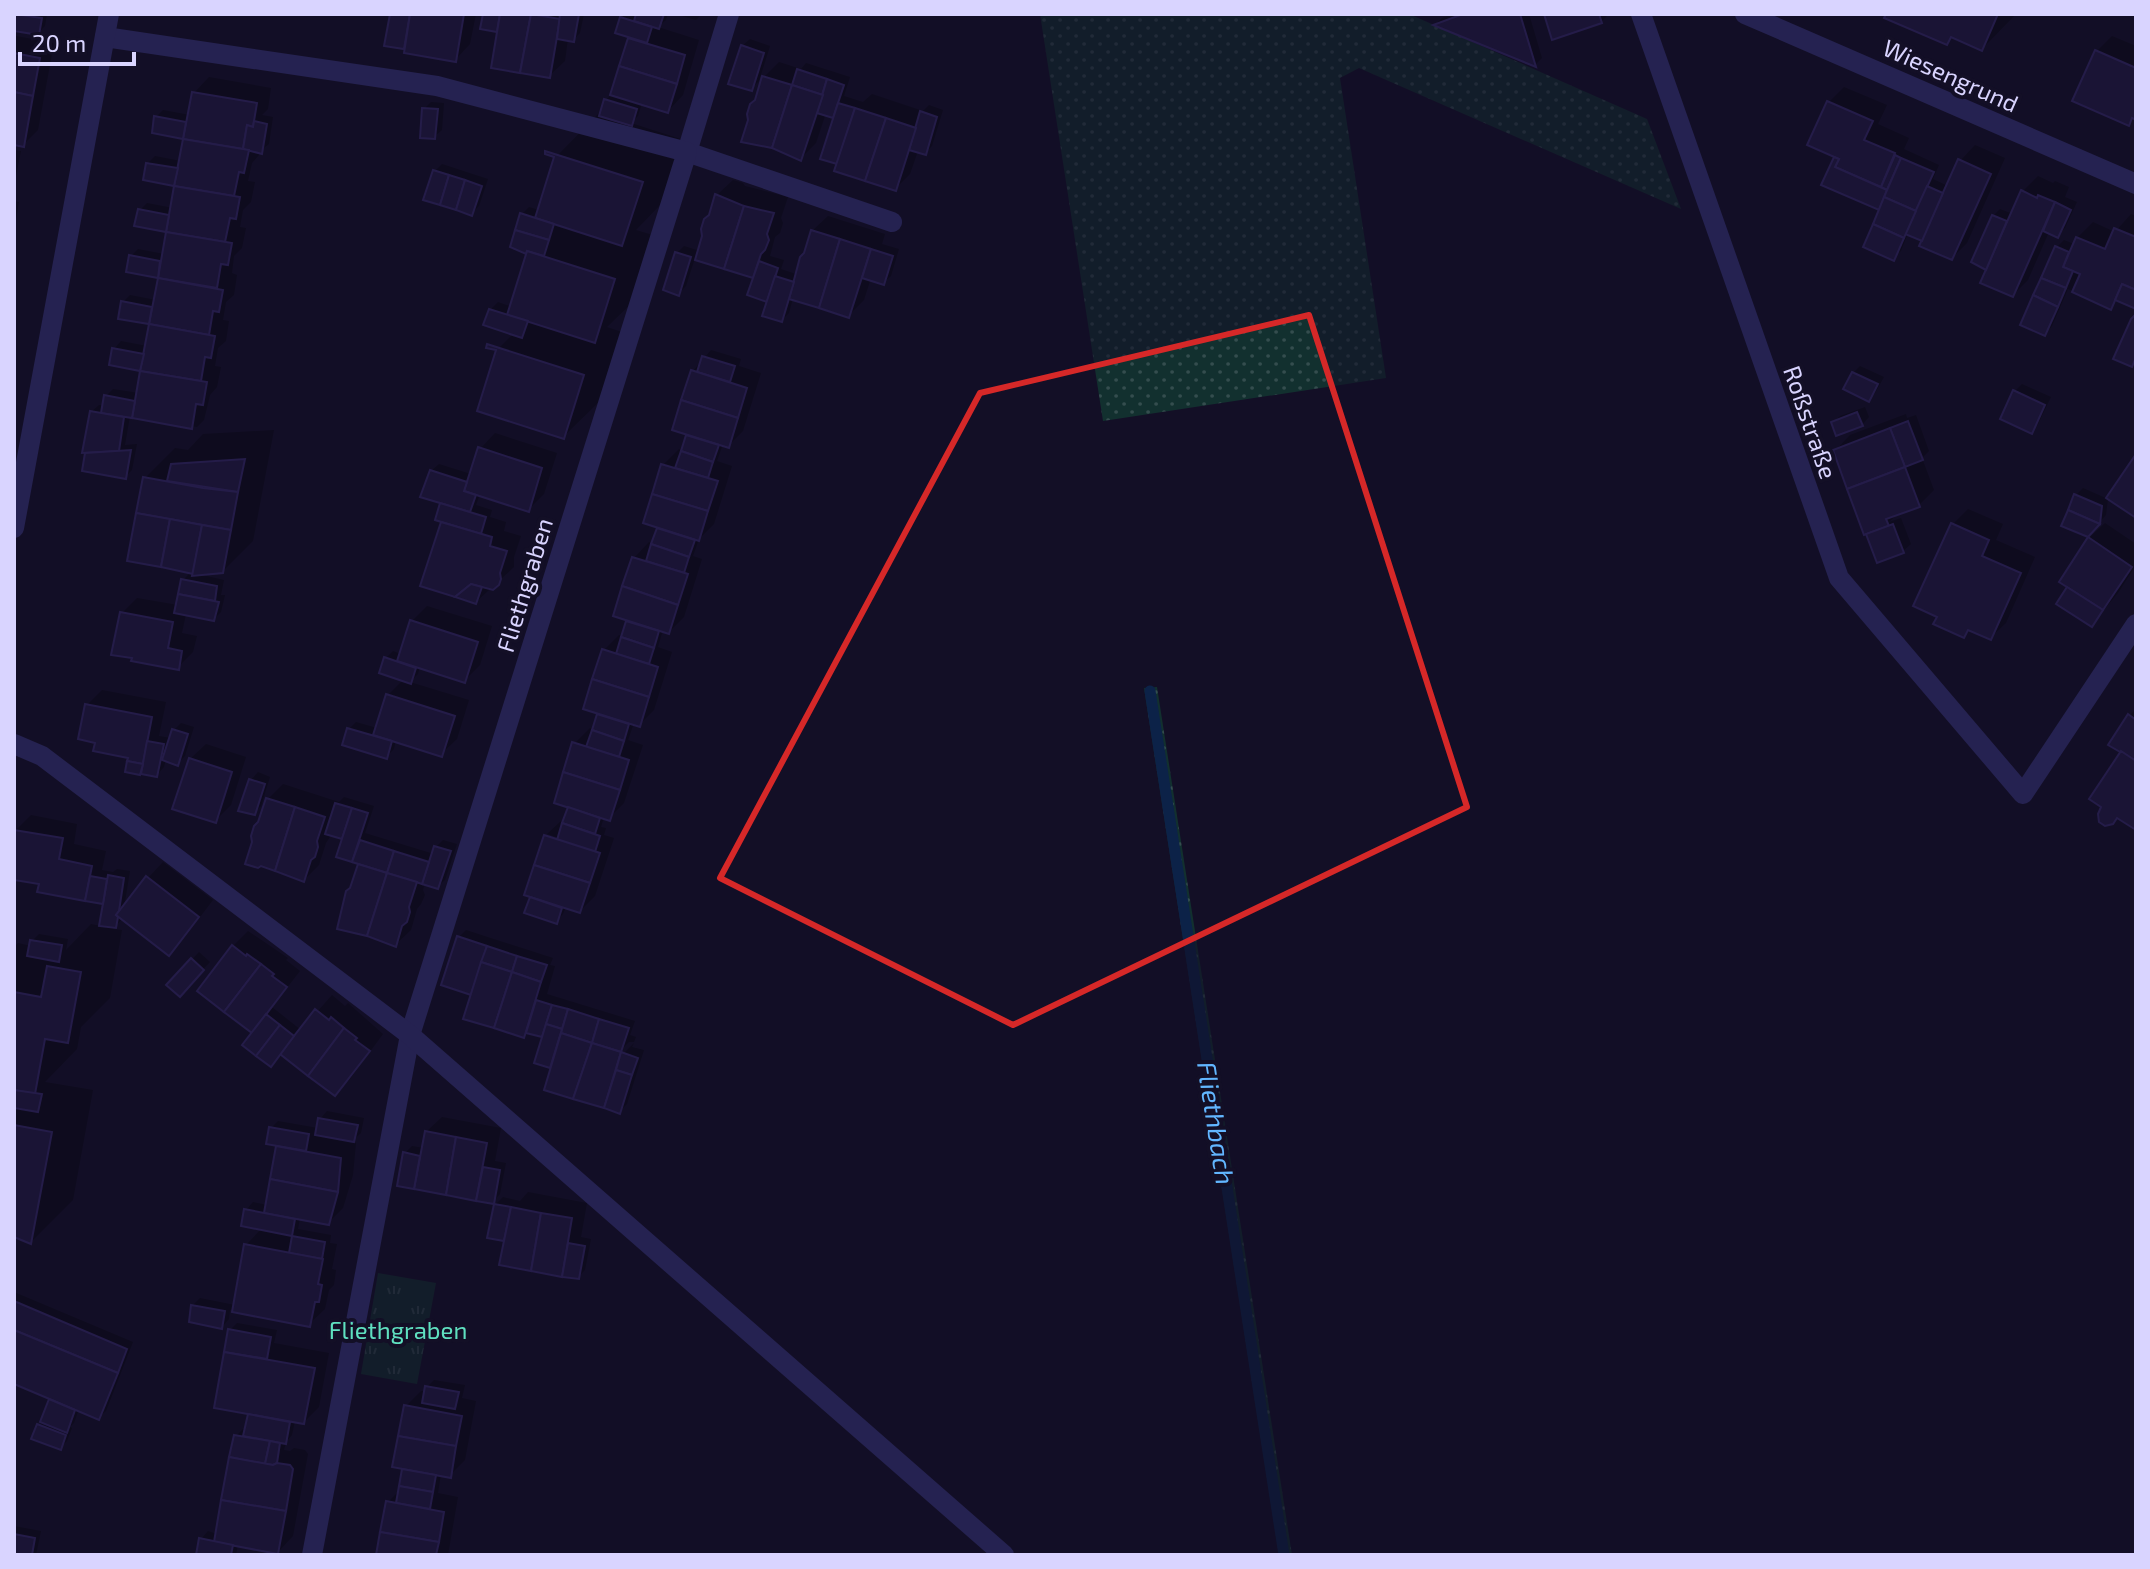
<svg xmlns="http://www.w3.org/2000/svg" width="2150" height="1569" font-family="'Exo 2',sans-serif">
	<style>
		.grass { fill: url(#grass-dots) }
		.park { fill: url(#park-tufts) }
		.shadow { fill: #0007 }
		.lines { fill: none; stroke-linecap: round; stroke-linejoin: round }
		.stream { stroke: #0c2248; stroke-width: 11 }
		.building { fill: #241b47; stroke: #3b2d73; stroke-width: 2 }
		.street { stroke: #3d3a85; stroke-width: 20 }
		.marked { fill: none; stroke: #d62828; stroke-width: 6; stroke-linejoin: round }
		.labels { text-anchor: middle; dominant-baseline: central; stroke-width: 8; stroke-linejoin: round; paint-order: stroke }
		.street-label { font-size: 24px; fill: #d9d4ff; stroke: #130f26 }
		.park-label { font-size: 24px; fill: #5fe0c0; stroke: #130f26 }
		.water-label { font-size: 26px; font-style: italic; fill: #62b6ff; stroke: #130f26 }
	</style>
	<defs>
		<pattern id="grass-dots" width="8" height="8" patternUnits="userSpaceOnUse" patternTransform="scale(2)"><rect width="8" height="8" fill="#12302f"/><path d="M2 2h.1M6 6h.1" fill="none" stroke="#344d4e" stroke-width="1.8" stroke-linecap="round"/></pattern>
		<pattern id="park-tufts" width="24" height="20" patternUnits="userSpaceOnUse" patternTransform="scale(2)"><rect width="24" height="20" fill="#12302f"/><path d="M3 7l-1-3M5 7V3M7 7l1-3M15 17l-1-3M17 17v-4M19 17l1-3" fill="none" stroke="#344d4e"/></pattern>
	</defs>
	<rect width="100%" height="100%" fill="#130f26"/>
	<g class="grass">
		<path d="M 1040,14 L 1409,14 L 1647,119 L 1681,209 L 1359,68 L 1340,78 L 1386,378 L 1103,421 Z"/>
		<path d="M 1157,687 L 1292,1555 L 1279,1555 L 1144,688 Z"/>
	</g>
	<path class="park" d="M 378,1273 L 436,1283 L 417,1384 L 361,1374 Z"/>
	<g class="shadow">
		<path d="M 14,14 L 47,14 L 45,26 L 38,33 L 14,29 Z"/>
		<path d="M 392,14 L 476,14 L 470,44 L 455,60 L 407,43 L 404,47 Z"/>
		<path d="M 485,14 L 584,14 L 580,33 L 573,40 L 568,39 L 565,61 L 549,76 L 500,25 Z"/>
		<path d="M 625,14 L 668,14 L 666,20 L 658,27 L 699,40 L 683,95 L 668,111 L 642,103 L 638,116 L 631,123 L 684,140 L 664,201 L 636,230 L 656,236 L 637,298 L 607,327 L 625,333 L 606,395 L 563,437 L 498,349 L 514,333 L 490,310 L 498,302 L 512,307 L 531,247 L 522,214 L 529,207 L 539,210 L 557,156 L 599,113 L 601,114 L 606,100 L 613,93 L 632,36 L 622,18 Z"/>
		<path d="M 675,14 L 702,14 L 696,20 Z"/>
		<path d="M 1453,14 L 1529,14 L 1542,58 L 1536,64 L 1436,24 L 1442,18 Z"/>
		<path d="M 1546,14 L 1609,14 L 1601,22 Z"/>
		<path d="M 1888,14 L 2016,14 L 1982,49 L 1953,36 L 1946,42 Z"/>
		<path d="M 16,36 L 54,43 L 38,130 L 23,145 L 14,143 L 14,39 Z"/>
		<path d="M 2112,36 L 2136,46 L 2136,118 L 2128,123 L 2097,51 Z"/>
		<path d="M 750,39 L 770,46 L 759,81 L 751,89 L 742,46 Z"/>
		<path d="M 779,62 L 801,69 L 806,63 L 850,77 L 844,96 L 863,102 L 872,94 L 923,111 L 929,105 L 943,110 L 932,146 L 925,153 L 918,151 L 910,174 L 895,189 L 836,117 L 826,113 L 816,143 L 801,158 L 757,101 L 764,77 Z"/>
		<path d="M 209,77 L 271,88 L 268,109 L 262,115 L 273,117 L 269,144 L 260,151 L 259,155 L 252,163 L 248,181 L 255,182 L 251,202 L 243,210 L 240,227 L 246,228 L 242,248 L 234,256 L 232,273 L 237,275 L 234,295 L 226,302 L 223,320 L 229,321 L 226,341 L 218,348 L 215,366 L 221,367 L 217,387 L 210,395 L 204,420 L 197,427 L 130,416 L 125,445 L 137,444 L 132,470 L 125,477 L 84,469 L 91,412 L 99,405 L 105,405 L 106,396 L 113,389 L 139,393 L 144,364 L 114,349 L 121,341 L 147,346 L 152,318 L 148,322 L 123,302 L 130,295 L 156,300 L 160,277 L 129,271 L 131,256 L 138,249 L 164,254 L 169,225 L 140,210 L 147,203 L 173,208 L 178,179 L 147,164 L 155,156 L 181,161 L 186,133 L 182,137 L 156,117 L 163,110 L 190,115 L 194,93 Z"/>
		<path d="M 1844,87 L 1887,105 L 1878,124 L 1909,138 L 1904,149 L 1939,165 L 1933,179 L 1948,186 L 1960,161 L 1975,145 L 2005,158 L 1967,243 L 1952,258 L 1927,232 L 1908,233 L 1901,251 L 1893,258 L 1881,209 L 1824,184 L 1836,156 L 1829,102 Z"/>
		<path d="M 431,102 L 444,103 L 442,130 L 434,137 L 424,109 Z"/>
		<path d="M 14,150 L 21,151 L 14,186 Z"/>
		<path d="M 442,164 L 488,179 L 479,206 L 472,213 L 435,171 Z"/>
		<path d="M 2038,176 L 2053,183 L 2055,181 L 2069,187 L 2065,197 L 2077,202 L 2065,228 L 2058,235 L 2049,232 L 2028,280 L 2013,295 L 1989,268 L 1993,216 L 2000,209 L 2013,214 L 2023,191 Z"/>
		<path d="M 733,180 L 743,183 L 745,186 L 788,197 L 781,218 L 783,223 L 780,233 L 775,237 L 770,256 L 784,260 L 781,269 L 799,275 L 812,231 L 828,216 L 885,234 L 882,244 L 899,249 L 891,276 L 883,283 L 871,278 L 864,300 L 849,315 L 793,298 L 789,313 L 782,320 L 755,277 L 695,258 L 686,286 L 679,293 L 677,253 L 684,246 L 700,251 L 717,195 Z"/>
		<path d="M 14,201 L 19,202 L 14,231 Z"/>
		<path d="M 2131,214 L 2136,216 L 2136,307 L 2118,299 L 2110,307 L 2068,289 L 2052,326 L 2045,334 L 2023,324 L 2057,247 L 2064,240 L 2074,244 L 2077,238 L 2093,222 L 2115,232 Z"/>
		<path d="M 711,350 L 741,359 L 739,366 L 761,373 L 743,431 L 728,446 L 723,444 L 717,461 L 732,466 L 714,524 L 699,539 L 693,556 L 702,559 L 684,617 L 669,632 L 663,630 L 658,647 L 672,652 L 654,710 L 639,725 L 634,723 L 628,740 L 643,745 L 624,803 L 609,818 L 604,817 L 601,827 L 606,828 L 604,835 L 614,838 L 595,896 L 580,911 L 566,907 L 563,914 L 556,922 L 531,898 L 559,842 L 559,838 L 547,834 L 561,821 L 565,822 L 570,806 L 574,744 L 590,728 L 594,730 L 599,712 L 604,650 L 619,635 L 624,636 L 629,620 L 634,558 L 649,542 L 653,544 L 659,527 L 645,522 L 663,465 L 679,449 L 683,451 L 688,433 L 693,371 Z"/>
		<path d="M 1860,366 L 1884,377 L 1875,393 L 1868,400 L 1853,373 Z"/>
		<path d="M 2022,384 L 2051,397 L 2038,424 L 2031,432 L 2015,391 Z"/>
		<path d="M 1865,407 L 1869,417 L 1862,425 L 1833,423 L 1840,416 Z"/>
		<path d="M 1906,414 L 1907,418 L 1916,415 L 1929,451 L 1922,458 L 1934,490 L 1919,505 L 1900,512 L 1889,522 L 1901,518 L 1911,544 L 1903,551 L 1878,561 L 1835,451 L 1850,435 Z"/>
		<path d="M 274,430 L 253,541 L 223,571 L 198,574 L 224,580 L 221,595 L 225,595 L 221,612 L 214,619 L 186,614 L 182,633 L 197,636 L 193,652 L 178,667 L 122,613 L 137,598 L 178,605 L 183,580 L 192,571 L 145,478 L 175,448 L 188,450 L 203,434 Z"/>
		<path d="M 495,433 L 557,453 L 544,494 L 528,510 L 480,494 L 476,505 L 492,510 L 490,517 L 506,522 L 504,531 L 521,536 L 514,557 L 514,567 L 476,602 L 443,523 L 445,521 L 437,519 L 442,502 L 431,471 L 439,464 L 471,474 L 480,449 Z"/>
		<path d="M 2083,488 L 2108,499 L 2106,515 L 2088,535 L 2076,495 Z"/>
		<path d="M 1968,509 L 2003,524 L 1996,540 L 2035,557 L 2006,623 L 1990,638 L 1971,629 L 1964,636 L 1953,524 Z"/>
		<path d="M 2105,523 L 2136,544 L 2136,565 L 2118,593 L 2091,625 L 2070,587 L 2062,581 L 2090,537 Z"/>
		<path d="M 427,606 L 492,626 L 480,665 L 465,680 L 420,666 L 418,674 L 410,682 L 469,700 L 457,739 L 441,754 L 396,740 L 394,749 L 387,756 L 349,729 L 356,722 L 377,728 L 388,695 L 404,679 L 386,658 L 393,651 L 401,654 L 412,621 Z"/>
		<path d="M 102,690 L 166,702 L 159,736 L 171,738 L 174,730 L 181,723 L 194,727 L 185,756 L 178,763 L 166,759 L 164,767 L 157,775 L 141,772 L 130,757 L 97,741 L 87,705 Z"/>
		<path d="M 2136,709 L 2136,828 L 2127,745 L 2129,716 Z"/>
		<path d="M 206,744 L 246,757 L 231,805 L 216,820 L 190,759 Z"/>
		<path d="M 258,772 L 270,777 L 261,806 L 254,813 L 251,780 Z"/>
		<path d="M 283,784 L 339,802 L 344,797 L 374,806 L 365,833 L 434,854 L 436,847 L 443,840 L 457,844 L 445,880 L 437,887 L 425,883 L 423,890 L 425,895 L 421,904 L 417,909 L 411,930 L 395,945 L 352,888 L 360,863 L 339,856 L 344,838 L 332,834 L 326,843 L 319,865 L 304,880 L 261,822 L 268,799 Z"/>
		<path d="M 31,815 L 77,824 L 74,844 L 106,851 L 102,870 L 113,872 L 117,869 L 130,871 L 124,908 L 148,878 L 163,862 L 213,900 L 184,938 L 169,953 L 123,918 L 113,929 L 122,930 L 110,998 L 81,1027 L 77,1049 L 45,1082 L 93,1090 L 73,1200 L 31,1242 L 14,1235 L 14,947 L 18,943 L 31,946 L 32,941 L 39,934 L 68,939 L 66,950 L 91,924 L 101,926 L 105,903 L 41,882 L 14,877 L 15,831 Z"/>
		<path d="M 466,930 L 553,958 L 550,965 L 555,966 L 547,994 L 635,1021 L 630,1035 L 636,1037 L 634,1042 L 629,1042 L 613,1058 L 616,1061 L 634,1043 L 632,1047 L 644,1050 L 627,1104 L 620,1111 L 546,1088 L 555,1060 L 549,1065 L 544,1036 L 528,1031 L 523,1036 L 473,994 L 459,937 Z"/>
		<path d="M 248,931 L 288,958 L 286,960 L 300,971 L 272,1007 L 301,1030 L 332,995 L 345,1006 L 348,1003 L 383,1034 L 350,1079 L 334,1094 L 281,1053 L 271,1064 L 254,1032 L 233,946 Z"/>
		<path d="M 199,952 L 210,962 L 180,994 L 169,984 Z"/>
		<path d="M 327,1111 L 364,1118 L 361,1133 L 351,1142 L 356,1143 L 353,1175 L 343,1208 L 328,1223 L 300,1218 L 298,1229 L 331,1235 L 330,1243 L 337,1244 L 332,1269 L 336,1270 L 334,1285 L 329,1290 L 325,1309 L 309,1324 L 230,1310 L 229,1319 L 222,1327 L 193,1305 L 200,1298 L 235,1305 L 246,1245 L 262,1228 L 246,1210 L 253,1202 L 267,1205 L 278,1147 L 280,1144 L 271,1128 L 278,1121 L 318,1128 L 320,1119 Z"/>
		<path d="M 442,1117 L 501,1128 L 495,1161 L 506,1163 L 500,1194 L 493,1202 L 400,1184 L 405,1153 L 412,1146 L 424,1148 L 426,1132 Z"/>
		<path d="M 528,1192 L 587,1203 L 581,1237 L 591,1239 L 585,1270 L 578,1277 L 502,1263 L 507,1235 L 495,1205 L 503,1197 L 520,1201 Z"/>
		<path d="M 14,1292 L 133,1342 L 106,1411 L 98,1418 L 79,1409 L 74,1423 L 70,1427 L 72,1428 L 67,1441 L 60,1448 L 39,1425 L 43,1421 L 52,1398 L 19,1384 L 14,1389 Z"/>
		<path d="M 237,1323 L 277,1330 L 274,1343 L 329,1353 L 319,1407 L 304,1422 L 295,1421 L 292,1435 L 286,1442 L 284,1450 L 290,1451 L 294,1448 L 305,1450 L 308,1454 L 293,1536 L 278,1552 L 238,1544 L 236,1555 L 198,1555 L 201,1539 L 208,1531 L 217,1534 L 236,1436 L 243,1429 L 247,1429 L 252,1413 L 216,1406 L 230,1330 Z"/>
		<path d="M 434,1380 L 465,1385 L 462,1398 L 476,1401 L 465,1460 L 450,1475 L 441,1474 L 438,1493 L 458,1497 L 448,1555 L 378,1555 L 388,1502 L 401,1489 L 405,1467 L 406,1406 L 421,1391 L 426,1391 L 427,1387 Z"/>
		<path d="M 14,1526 L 41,1531 L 36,1555 L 14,1555 Z"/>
	</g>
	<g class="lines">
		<path class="stream" d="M 1150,691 L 1284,1555"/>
	</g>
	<g class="building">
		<path d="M 14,14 L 42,18 L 39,35 L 14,31 Z"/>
		<path d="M 390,14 L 410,14 L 404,49 L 384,46 Z"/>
		<path d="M 410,14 L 464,14 L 456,62 L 404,53 Z"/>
		<path d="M 483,14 L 500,14 L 497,32 L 480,29 Z"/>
		<path d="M 500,14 L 531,14 L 520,73 L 491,68 Z"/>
		<path d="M 531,14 L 560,19 L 550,78 L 520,73 Z"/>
		<path d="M 560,14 L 579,14 L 574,42 L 557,39 Z"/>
		<path d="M 636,14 L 664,14 L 659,29 L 634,21 Z"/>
		<path d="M 1463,14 L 1520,14 L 1536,67 L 1433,25 Z"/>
		<path d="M 1544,14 L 1599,14 L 1602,23 L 1552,40 Z"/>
		<path d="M 1886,14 L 1998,14 L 1982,51 L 1951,37 L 1947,45 L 1884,18 Z"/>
		<path d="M 620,17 L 652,27 L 647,43 L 615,33 Z"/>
		<path d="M 628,38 L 685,55 L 677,84 L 619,66 Z"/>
		<path d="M 741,45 L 764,53 L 752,91 L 728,84 Z"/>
		<path d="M 2095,50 L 2136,68 L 2136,120 L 2132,118 L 2129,126 L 2072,101 Z"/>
		<path d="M 14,53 L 40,58 L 33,96 L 14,92 Z"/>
		<path d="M 619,66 L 677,84 L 668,113 L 610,95 Z"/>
		<path d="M 797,69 L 827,79 L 822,95 L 792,85 Z"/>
		<path d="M 762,76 L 792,85 L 772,148 L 741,142 L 748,120 L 747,114 L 750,104 L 755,100 Z"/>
		<path d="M 827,79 L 844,85 L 833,118 L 817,113 Z"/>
		<path d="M 792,85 L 823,95 L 801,161 L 772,148 Z"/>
		<path d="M 14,92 L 33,96 L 24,147 L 14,145 Z"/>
		<path d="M 192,92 L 257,103 L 253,127 L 247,125 L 243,149 L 183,139 Z"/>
		<path d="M 604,99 L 637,109 L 632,126 L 599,116 Z"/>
		<path d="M 1827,101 L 1873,121 L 1864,140 L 1895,153 L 1881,187 L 1835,167 L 1839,159 L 1807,145 Z"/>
		<path d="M 838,103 L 855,108 L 837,164 L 820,159 Z"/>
		<path d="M 422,108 L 438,109 L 435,139 L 420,138 Z"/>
		<path d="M 855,108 L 886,118 L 865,181 L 834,171 Z"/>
		<path d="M 920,111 L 937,117 L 926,155 L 909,150 Z"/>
		<path d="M 154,116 L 186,122 L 183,139 L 152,133 Z"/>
		<path d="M 886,118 L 916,128 L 896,191 L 865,181 Z"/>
		<path d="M 254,121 L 267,124 L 262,154 L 243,149 L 247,125 L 253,127 Z"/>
		<path d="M 183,139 L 249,150 L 244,173 L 239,172 L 234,196 L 174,186 Z"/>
		<path d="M 545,151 L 643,182 L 622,246 L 535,218 L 554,157 L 545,154 Z"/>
		<path d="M 1895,155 L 1901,158 L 1887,190 L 1881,187 Z"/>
		<path d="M 1834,157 L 1839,159 L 1835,167 L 1887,190 L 1879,210 L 1821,185 Z"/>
		<path d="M 1901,158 L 1934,172 L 1916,211 L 1884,197 Z"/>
		<path d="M 1958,159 L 1991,174 L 1952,260 L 1919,246 Z"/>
		<path d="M 146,163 L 178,168 L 174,186 L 143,180 Z"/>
		<path d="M 433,170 L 449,175 L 440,205 L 423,200 Z"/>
		<path d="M 449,175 L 465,180 L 456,210 L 440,205 Z"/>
		<path d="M 465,180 L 482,186 L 472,216 L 456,210 Z"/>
		<path d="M 174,186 L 240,197 L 236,219 L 230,218 L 225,242 L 166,232 Z"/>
		<path d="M 1927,186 L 1943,193 L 1922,241 L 1905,234 Z"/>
		<path d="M 2021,190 L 2037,198 L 2038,195 L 2055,202 L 2013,297 L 1980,283 Z"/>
		<path d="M 715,194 L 744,206 L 724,269 L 695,260 L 702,236 L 701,229 L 704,219 L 709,215 Z"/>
		<path d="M 1884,197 L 1916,211 L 1904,238 L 1873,224 Z"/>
		<path d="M 2055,202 L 2071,210 L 2058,238 L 2043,231 Z"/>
		<path d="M 744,206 L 774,213 L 767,234 L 769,240 L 765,250 L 761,254 L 753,278 L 724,269 Z"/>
		<path d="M 138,209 L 169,215 L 166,232 L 134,226 Z"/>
		<path d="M 520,213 L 554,224 L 549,240 L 515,230 Z"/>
		<path d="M 1992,215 L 2007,221 L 1986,270 L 1971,262 Z"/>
		<path d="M 1873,224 L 1904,238 L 1894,261 L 1863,247 Z"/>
		<path d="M 2114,228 L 2136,237 L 2136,290 L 2122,284 L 2111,310 L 2072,292 L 2080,274 L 2063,267 L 2076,237 L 2105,249 Z"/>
		<path d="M 515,230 L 549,240 L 544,256 L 527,251 L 526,254 L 510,247 Z"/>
		<path d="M 811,230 L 840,239 L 819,308 L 789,299 L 800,257 L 804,253 Z"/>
		<path d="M 166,232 L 232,243 L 228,265 L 221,264 L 217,288 L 158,278 Z"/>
		<path d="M 840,239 L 871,249 L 849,318 L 819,308 Z"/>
		<path d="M 2055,246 L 2069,252 L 2063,267 L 2073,271 L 2066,288 L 2041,278 Z"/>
		<path d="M 871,249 L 893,256 L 884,285 L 862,278 Z"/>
		<path d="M 527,251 L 615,279 L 595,343 L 507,315 Z"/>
		<path d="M 675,252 L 691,257 L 679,296 L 663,290 Z"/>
		<path d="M 129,255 L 160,261 L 158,278 L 126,272 Z"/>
		<path d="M 759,261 L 778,268 L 767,302 L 747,295 Z"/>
		<path d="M 775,276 L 794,282 L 782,322 L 762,316 Z"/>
		<path d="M 158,278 L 223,290 L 219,312 L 213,311 L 209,335 L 149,324 Z"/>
		<path d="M 2041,278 L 2066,288 L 2058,307 L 2033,295 Z"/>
		<path d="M 2122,284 L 2136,290 L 2136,309 L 2115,300 Z"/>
		<path d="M 2033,295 L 2058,307 L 2045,336 L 2020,325 Z"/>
		<path d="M 121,301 L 152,307 L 149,324 L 118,319 Z"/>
		<path d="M 489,309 L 528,321 L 522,338 L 483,325 Z"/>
		<path d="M 2136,314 L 2136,357 L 2132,367 L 2113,359 L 2131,319 Z"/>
		<path d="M 149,324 L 215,336 L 211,358 L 205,357 L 201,381 L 140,371 Z"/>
		<path d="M 487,344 L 584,375 L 564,439 L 477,411 L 496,350 L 486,348 Z"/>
		<path d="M 112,348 L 144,354 L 140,371 L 109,365 Z"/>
		<path d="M 702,356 L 735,366 L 730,382 L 697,372 Z"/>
		<path d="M 691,370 L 747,388 L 738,418 L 681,400 Z"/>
		<path d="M 140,371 L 207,382 L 203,405 L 196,404 L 192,429 L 132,418 Z"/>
		<path d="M 1852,372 L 1878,384 L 1869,402 L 1843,389 Z"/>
		<path d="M 2013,390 L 2045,405 L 2032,434 L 2000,419 Z"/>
		<path d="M 104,395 L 135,401 L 132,418 L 101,413 Z"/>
		<path d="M 681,400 L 738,418 L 729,448 L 672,430 Z"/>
		<path d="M 90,411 L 124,417 L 119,451 L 82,453 Z"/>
		<path d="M 1857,412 L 1863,426 L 1836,436 L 1831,422 Z"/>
		<path d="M 1908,421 L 1923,460 L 1905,467 L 1890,428 Z"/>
		<path d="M 1890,428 L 1905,467 L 1847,489 L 1833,450 Z"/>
		<path d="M 686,435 L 719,445 L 713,462 L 681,451 Z"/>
		<path d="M 478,447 L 542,468 L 529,512 L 464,491 Z"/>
		<path d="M 131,450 L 126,479 L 82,471 L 85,453 Z"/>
		<path d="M 681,451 L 713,462 L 708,478 L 675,468 Z"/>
		<path d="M 2136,454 L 2136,518 L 2106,498 Z"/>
		<path d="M 245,459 L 238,492 L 167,481 L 171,464 Z"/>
		<path d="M 661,464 L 718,481 L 708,511 L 652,494 Z"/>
		<path d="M 1905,467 L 1920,507 L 1886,519 L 1889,526 L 1864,535 L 1847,489 Z"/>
		<path d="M 430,470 L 467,482 L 464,491 L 476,495 L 470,512 L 420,497 Z"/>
		<path d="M 143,477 L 203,488 L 238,492 L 231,530 L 136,513 Z"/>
		<path d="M 652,494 L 708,511 L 699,541 L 643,523 Z"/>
		<path d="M 2074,494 L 2102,506 L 2100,524 L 2068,510 Z"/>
		<path d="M 440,503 L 486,517 L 481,534 L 435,520 Z"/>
		<path d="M 2068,510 L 2100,524 L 2088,537 L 2061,526 Z"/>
		<path d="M 136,513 L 170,519 L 161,567 L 127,561 Z"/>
		<path d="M 170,519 L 202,525 L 193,574 L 161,567 Z"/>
		<path d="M 441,522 L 492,537 L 490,546 L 507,551 L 500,573 L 501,579 L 499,585 L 493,590 L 471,584 L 455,597 L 420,586 Z"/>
		<path d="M 1951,523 L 1989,540 L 1982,556 L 2021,573 L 1991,640 L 1968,630 L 1964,638 L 1933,624 L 1937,617 L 1913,606 Z"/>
		<path d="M 1893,524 L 1904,553 L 1877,563 L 1866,534 Z"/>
		<path d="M 202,525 L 231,530 L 223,573 L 192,576 Z"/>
		<path d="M 657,528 L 695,540 L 689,557 L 651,544 Z"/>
		<path d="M 2088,537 L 2132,567 L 2103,610 L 2059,582 Z"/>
		<path d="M 651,544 L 689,557 L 684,573 L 646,561 Z"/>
		<path d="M 632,557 L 688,574 L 678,605 L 622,586 Z"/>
		<path d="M 181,579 L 217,586 L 215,601 L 178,594 Z"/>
		<path d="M 471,584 L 482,587 L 476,604 L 455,597 Z"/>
		<path d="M 622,586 L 678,605 L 669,634 L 613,616 Z"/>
		<path d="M 2067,587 L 2103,610 L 2092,627 L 2056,604 Z"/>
		<path d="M 178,594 L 219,602 L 214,621 L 174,613 Z"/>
		<path d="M 120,612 L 173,622 L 168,648 L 182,651 L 179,670 L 131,661 L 132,658 L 111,655 Z"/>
		<path d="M 410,620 L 478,642 L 465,683 L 397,661 Z"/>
		<path d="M 626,621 L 659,631 L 654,648 L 621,637 Z"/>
		<path d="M 621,637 L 654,648 L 649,664 L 616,654 Z"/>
		<path d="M 602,649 L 658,667 L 649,697 L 592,679 Z"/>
		<path d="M 384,657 L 416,668 L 411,684 L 379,673 Z"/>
		<path d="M 592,679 L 649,697 L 640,727 L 583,709 Z"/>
		<path d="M 386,694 L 455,716 L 442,757 L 373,735 Z"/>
		<path d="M 85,704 L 152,717 L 143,764 L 127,761 L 128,758 L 93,751 L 95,743 L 78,739 Z"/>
		<path d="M 597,714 L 629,724 L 624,741 L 592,730 Z"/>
		<path d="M 2128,714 L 2136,720 L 2136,761 L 2108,745 Z"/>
		<path d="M 347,728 L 392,741 L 387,759 L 342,745 Z"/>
		<path d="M 172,729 L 188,734 L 178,766 L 162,760 Z"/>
		<path d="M 592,730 L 624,741 L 619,757 L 586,747 Z"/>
		<path d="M 147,741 L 164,744 L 157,777 L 141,774 Z"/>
		<path d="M 572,742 L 629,760 L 620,790 L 563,772 Z"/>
		<path d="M 2121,751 L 2136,761 L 2136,830 L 2117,818 L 2113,824 L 2105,826 L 2099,822 L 2098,814 L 2101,807 L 2089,799 Z"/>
		<path d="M 189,758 L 232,772 L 216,823 L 172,809 Z"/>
		<path d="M 127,761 L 143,764 L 140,775 L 125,772 Z"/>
		<path d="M 563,772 L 620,790 L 610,821 L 554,803 Z"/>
		<path d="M 249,779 L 265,784 L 255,815 L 238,811 Z"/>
		<path d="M 266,798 L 295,807 L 275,871 L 261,866 L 258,868 L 245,864 L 252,842 L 251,836 L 254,826 L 258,822 Z"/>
		<path d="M 335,803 L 352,808 L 342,839 L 325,834 Z"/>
		<path d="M 295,807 L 325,817 L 317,841 L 318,847 L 315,857 L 311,860 L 304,882 L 275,871 Z"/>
		<path d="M 568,807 L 600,818 L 595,834 L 562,823 Z"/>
		<path d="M 352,808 L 368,813 L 352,862 L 336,857 Z"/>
		<path d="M 562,823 L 600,836 L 595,852 L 557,840 Z"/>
		<path d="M 14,830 L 63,838 L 59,859 L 92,866 L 85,901 L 37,892 L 39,884 L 14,880 Z"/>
		<path d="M 544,835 L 600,853 L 590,883 L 534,865 Z"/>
		<path d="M 360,840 L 394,851 L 387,873 L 352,862 Z"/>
		<path d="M 434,846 L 451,851 L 438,889 L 422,884 Z"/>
		<path d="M 394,851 L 429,862 L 422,884 L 387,873 Z"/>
		<path d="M 358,864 L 387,873 L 367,936 L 337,929 L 346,891 L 350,888 Z"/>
		<path d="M 534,865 L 590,883 L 580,913 L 524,895 Z"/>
		<path d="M 387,873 L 417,882 L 409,907 L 410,912 L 407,922 L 402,926 L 396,947 L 367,936 Z"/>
		<path d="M 108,875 L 124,878 L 119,911 L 116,915 L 118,917 L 116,928 L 99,926 Z"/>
		<path d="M 90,876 L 107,879 L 103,904 L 85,901 Z"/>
		<path d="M 146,876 L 199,917 L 169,956 L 116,915 Z"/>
		<path d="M 530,897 L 562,908 L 557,924 L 524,913 Z"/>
		<path d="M 457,936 L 487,946 L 471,995 L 441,985 Z"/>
		<path d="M 30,940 L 62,945 L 59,962 L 27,956 Z"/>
		<path d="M 232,945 L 246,956 L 247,954 L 261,964 L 224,1012 L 197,991 Z"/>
		<path d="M 487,946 L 517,956 L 512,972 L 481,962 Z"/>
		<path d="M 517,956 L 547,965 L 541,982 L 512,972 Z"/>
		<path d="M 191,958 L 204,970 L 180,997 L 166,985 Z"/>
		<path d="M 481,962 L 512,972 L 494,1028 L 463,1019 Z"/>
		<path d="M 261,964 L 274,974 L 272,976 L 287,987 L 252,1033 L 224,1012 Z"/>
		<path d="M 47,966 L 81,972 L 68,1043 L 45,1039 L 35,1094 L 14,1090 L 14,992 L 41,997 Z"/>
		<path d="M 512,972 L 541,982 L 524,1038 L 494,1028 Z"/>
		<path d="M 536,1000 L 552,1005 L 542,1037 L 526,1033 Z"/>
		<path d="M 552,1005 L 568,1009 L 562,1029 L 546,1024 Z"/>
		<path d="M 315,1009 L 329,1020 L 331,1017 L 344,1028 L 308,1076 L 280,1054 Z"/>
		<path d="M 568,1009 L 599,1019 L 592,1043 L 561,1033 Z"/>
		<path d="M 266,1014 L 280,1025 L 256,1056 L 242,1045 Z"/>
		<path d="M 599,1019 L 629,1028 L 621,1052 L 592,1043 Z"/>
		<path d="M 546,1024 L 562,1029 L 550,1068 L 534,1063 Z"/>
		<path d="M 280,1025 L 294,1036 L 271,1067 L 256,1056 Z"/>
		<path d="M 344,1028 L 357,1038 L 355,1040 L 370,1051 L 335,1096 L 308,1076 Z"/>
		<path d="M 561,1033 L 592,1043 L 573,1099 L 544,1090 Z"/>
		<path d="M 592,1043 L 621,1052 L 604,1108 L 573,1099 Z"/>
		<path d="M 621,1052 L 638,1058 L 632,1075 L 616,1070 Z"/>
		<path d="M 616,1070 L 632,1075 L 620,1114 L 604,1108 Z"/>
		<path d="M 14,1090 L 42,1094 L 38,1112 L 14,1108 Z"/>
		<path d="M 318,1118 L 358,1125 L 354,1142 L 315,1135 Z"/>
		<path d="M 14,1125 L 52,1132 L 31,1244 L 14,1237 Z"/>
		<path d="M 269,1127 L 309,1134 L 306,1151 L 266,1144 Z"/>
		<path d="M 425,1131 L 456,1137 L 446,1195 L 414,1189 Z"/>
		<path d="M 456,1137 L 487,1143 L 476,1201 L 446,1195 Z"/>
		<path d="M 276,1146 L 341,1158 L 338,1192 L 270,1179 Z"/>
		<path d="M 403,1152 L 420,1156 L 414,1189 L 397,1186 Z"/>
		<path d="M 483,1167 L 500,1170 L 494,1204 L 476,1201 Z"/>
		<path d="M 270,1179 L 338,1192 L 329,1225 L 264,1213 Z"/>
		<path d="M 494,1204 L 511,1207 L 504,1241 L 487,1238 Z"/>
		<path d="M 511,1207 L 541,1213 L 531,1271 L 499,1265 Z"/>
		<path d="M 244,1209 L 295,1219 L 292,1236 L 241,1226 Z"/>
		<path d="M 541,1213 L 572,1218 L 562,1277 L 531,1271 Z"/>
		<path d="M 292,1236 L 325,1242 L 322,1259 L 289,1253 Z"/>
		<path d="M 568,1243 L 585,1246 L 579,1279 L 562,1277 Z"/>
		<path d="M 244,1244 L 323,1259 L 318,1284 L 322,1285 L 319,1302 L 315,1302 L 310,1327 L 232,1312 Z"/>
		<path d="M 14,1301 L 127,1349 L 118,1373 L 14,1330 Z"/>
		<path d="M 191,1305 L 225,1311 L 222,1329 L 189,1322 Z"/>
		<path d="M 228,1329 L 271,1337 L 267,1359 L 224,1352 Z"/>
		<path d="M 14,1330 L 118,1373 L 99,1420 L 14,1384 Z"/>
		<path d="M 224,1352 L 315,1368 L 304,1424 L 214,1408 Z"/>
		<path d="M 425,1386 L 459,1392 L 455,1409 L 422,1403 Z"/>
		<path d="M 49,1399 L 75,1410 L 67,1433 L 40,1422 Z"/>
		<path d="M 404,1405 L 462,1416 L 456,1446 L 398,1436 Z"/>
		<path d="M 248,1414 L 290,1422 L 286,1444 L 243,1436 Z"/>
		<path d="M 37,1424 L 66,1435 L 61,1450 L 31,1439 Z"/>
		<path d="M 234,1435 L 270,1441 L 265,1464 L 229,1457 Z"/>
		<path d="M 398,1436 L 456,1446 L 451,1478 L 392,1467 Z"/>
		<path d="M 270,1441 L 280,1443 L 277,1463 L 273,1465 L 265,1464 Z"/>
		<path d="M 229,1457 L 273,1465 L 277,1463 L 290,1465 L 293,1469 L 286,1511 L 221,1500 Z"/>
		<path d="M 402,1469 L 436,1475 L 433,1492 L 399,1486 Z"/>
		<path d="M 399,1486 L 433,1492 L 430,1509 L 396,1503 Z"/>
		<path d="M 221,1500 L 286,1511 L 278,1554 L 214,1542 Z"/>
		<path d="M 386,1501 L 444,1512 L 439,1542 L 380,1532 Z"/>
		<path d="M 380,1532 L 439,1542 L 436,1555 L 376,1555 Z"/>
		<path d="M 14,1534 L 35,1538 L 32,1555 L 14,1555 Z"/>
		<path d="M 199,1538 L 233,1545 L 231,1555 L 196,1555 Z"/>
	</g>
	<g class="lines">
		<g class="street">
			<path d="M 729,14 L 687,152 L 892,222"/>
			<path d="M 1641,14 L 1839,578 L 2023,794 L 2136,624"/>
			<path d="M 1745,14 L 2136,184"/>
			<path d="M 105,37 L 437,86 L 687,152 L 410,1035 L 312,1555"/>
			<path d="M 14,528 L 109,14"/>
			<path d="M 14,744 L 42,756 L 410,1035 L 1004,1555"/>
		</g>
	</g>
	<path d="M0 0H2150V1569H0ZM 1309,315 L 1467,807 L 1013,1025 L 720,878 L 980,393 Z" fill="#130f26" fill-opacity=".55" fill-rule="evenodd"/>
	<path class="marked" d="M 1309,315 L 1467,807 L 1013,1025 L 720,878 L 980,393 Z"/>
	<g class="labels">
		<g class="street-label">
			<text transform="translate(1951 75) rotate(24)">Wiesengrund</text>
			<text transform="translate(1811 422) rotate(71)">Roßstraße</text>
			<text transform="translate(524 585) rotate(-73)">Fliethgraben</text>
		</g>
		<g class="park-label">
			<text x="398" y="1329">Fliethgraben</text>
		</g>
		<g class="water-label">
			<text transform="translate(1217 1123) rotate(81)">Fliethbach</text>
		</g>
	</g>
	<rect width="2150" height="1569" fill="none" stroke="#d9d4ff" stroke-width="32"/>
	<path d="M20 52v12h114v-12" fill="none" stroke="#d9d4ff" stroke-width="4"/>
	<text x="32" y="52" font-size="24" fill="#d9d4ff" stroke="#130f26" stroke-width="6" paint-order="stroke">20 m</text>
</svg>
